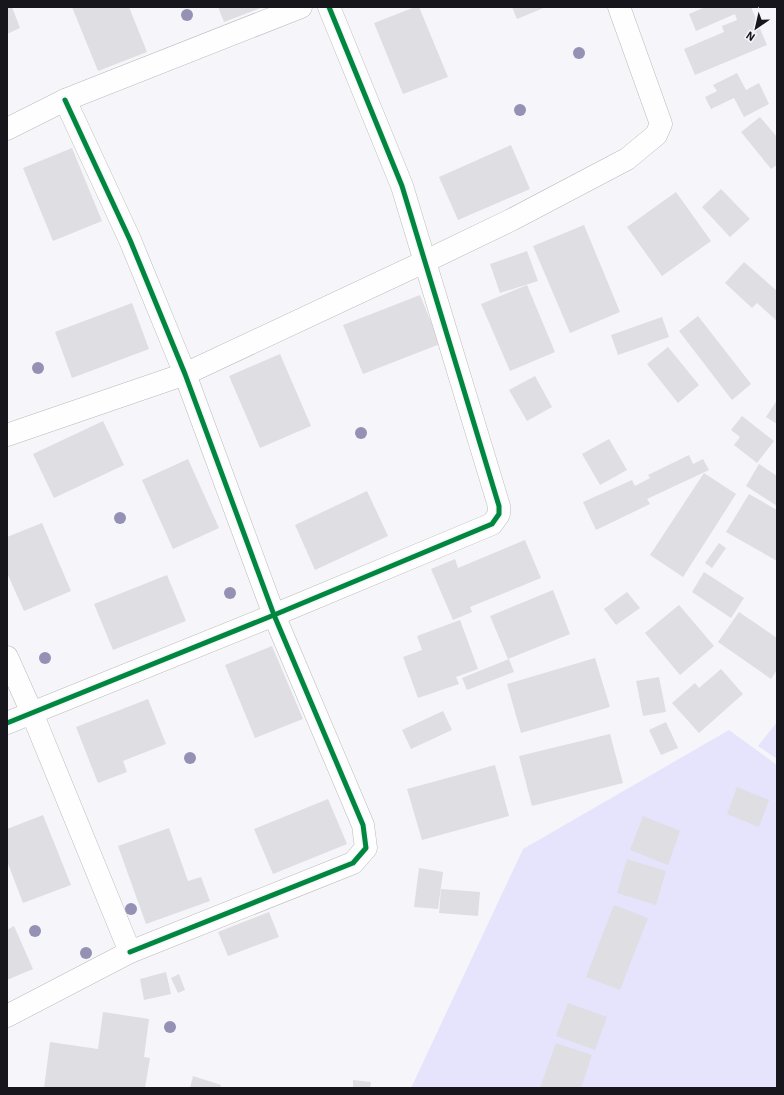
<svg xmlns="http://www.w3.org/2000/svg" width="784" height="1095" font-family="'IBM Plex Sans',sans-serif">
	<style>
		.green { fill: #e5e4fc }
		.building { fill: #dedee3 }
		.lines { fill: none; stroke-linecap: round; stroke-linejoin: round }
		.minor-casing { stroke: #bababe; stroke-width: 23 }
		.minor { stroke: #fefefe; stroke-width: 22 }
		.cycleway-casing { stroke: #f4f4fc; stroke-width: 8 }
		.cycleway { stroke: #00873e; stroke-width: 5 }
		.tree { fill: #9491b4 }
	</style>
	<rect width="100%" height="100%" fill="#f6f6fa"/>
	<g class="green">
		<path d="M 777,722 L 777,759 L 758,746 Z"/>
		<path d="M 729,730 L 777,765 L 777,1088 L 411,1088 L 523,849 Z"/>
	</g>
	<g class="building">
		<path d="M 7,7 L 12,7 L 20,28 L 7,34 Z"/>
		<path d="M 72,7 L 129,7 L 147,52 L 98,71 Z"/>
		<path d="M 218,7 L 263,7 L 224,22 Z"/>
		<path d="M 415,7 L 419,7 L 448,77 L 403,94 L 374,23 Z"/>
		<path d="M 512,7 L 546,7 L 517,19 Z"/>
		<path d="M 705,7 L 751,7 L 767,45 L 695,75 L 684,49 L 724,32 L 722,26 L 737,20 L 735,14 L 696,31 L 689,14 Z"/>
		<path d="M 737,73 L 746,90 L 759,83 L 769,104 L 744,117 L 734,98 L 711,109 L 705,97 L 717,91 L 713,85 Z"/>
		<path d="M 760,117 L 777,137 L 777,165 L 771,169 L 741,132 Z"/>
		<path d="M 511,145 L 530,189 L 458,220 L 439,177 Z"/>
		<path d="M 72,148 L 102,221 L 53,241 L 23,168 Z"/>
		<path d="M 721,189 L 750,219 L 730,237 L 702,207 Z"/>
		<path d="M 676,192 L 711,241 L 662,276 L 627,227 Z"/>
		<path d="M 584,225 L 620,312 L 570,333 L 533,246 Z"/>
		<path d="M 527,251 L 538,281 L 500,293 L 490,264 Z"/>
		<path d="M 744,262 L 777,291 L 777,321 L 757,303 L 752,308 L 725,283 Z"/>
		<path d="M 527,285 L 555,352 L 510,371 L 481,304 Z"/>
		<path d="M 420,295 L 440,344 L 363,374 L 343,325 Z"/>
		<path d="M 132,303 L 149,349 L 72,378 L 55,332 Z"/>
		<path d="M 698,316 L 751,384 L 732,400 L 679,331 Z"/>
		<path d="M 662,317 L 669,337 L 618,355 L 611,335 Z"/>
		<path d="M 668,347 L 699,385 L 678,403 L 647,364 Z"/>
		<path d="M 280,354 L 311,426 L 260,448 L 229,376 Z"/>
		<path d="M 535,376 L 552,407 L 527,421 L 509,390 Z"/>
		<path d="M 777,400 L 777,424 L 766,417 Z"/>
		<path d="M 742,416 L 774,441 L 757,463 L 734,445 L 740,437 L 731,430 Z"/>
		<path d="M 103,421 L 124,465 L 54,498 L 33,454 Z"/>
		<path d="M 609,439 L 627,470 L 600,485 L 582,454 Z"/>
		<path d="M 689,455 L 693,464 L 703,459 L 709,470 L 647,499 L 650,504 L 596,530 L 583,502 L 632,480 L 635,486 L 650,478 L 648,475 Z"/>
		<path d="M 188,459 L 219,528 L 173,549 L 142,480 Z"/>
		<path d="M 759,464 L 777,476 L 777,506 L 746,486 Z"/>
		<path d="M 704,473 L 736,494 L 683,577 L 650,555 Z"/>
		<path d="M 367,491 L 388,536 L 315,570 L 295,525 Z"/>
		<path d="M 749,494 L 777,510 L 777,561 L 726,532 Z"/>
		<path d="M 42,523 L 71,591 L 24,611 L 7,573 L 7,537 Z"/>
		<path d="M 525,540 L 541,578 L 470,607 L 472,612 L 453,620 L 431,569 L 455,559 L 458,568 Z"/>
		<path d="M 719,543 L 726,548 L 712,568 L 705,563 Z"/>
		<path d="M 704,572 L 744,598 L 731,618 L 692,592 Z"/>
		<path d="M 167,575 L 186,621 L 113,650 L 94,604 Z"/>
		<path d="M 553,590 L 570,634 L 508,659 L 490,616 Z"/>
		<path d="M 627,592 L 640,608 L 616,625 L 604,609 Z"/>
		<path d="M 679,605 L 714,646 L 680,675 L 645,633 Z"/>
		<path d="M 739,612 L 777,638 L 777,670 L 771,679 L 718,642 Z"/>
		<path d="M 460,620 L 478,669 L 456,677 L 459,684 L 418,698 L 403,657 L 422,650 L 417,636 Z"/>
		<path d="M 272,646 L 303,719 L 255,738 L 225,665 Z"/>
		<path d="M 595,658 L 610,707 L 521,733 L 507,684 Z"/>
		<path d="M 509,659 L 514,672 L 467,690 L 462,678 Z"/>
		<path d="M 721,669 L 743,694 L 699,733 L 672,703 L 695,683 L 699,688 Z"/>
		<path d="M 659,677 L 666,712 L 643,716 L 636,681 Z"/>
		<path d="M 148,699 L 166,744 L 123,761 L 127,772 L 98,783 L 76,727 Z"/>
		<path d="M 443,711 L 452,730 L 411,749 L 402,730 Z"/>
		<path d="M 666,722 L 678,748 L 661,755 L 649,730 Z"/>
		<path d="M 610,734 L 623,783 L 532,806 L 519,756 Z"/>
		<path d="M 495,765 L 509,816 L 422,840 L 407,789 Z"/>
		<path d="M 737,787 L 769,800 L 759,827 L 727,814 Z"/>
		<path d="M 328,799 L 347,844 L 273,874 L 254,829 Z"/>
		<path d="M 43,815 L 71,885 L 23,903 L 7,861 L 7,829 Z"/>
		<path d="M 643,816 L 680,831 L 668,865 L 630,850 Z"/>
		<path d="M 169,828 L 188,881 L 201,877 L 210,901 L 146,924 L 118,846 Z"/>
		<path d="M 627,859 L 666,871 L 656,905 L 617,893 Z"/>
		<path d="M 419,868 L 443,872 L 438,909 L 414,907 Z"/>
		<path d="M 441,889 L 480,892 L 478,916 L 439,913 Z"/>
		<path d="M 614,905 L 648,918 L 620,990 L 586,977 Z"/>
		<path d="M 269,912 L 279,937 L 228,956 L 218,932 Z"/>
		<path d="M 14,926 L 33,969 L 7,980 L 7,930 Z"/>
		<path d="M 166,972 L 171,994 L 144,1000 L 140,979 Z"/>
		<path d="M 179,974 L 185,990 L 178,993 L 171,978 Z"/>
		<path d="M 568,1003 L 607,1017 L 595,1050 L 556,1036 Z"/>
		<path d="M 103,1012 L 149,1019 L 144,1057 L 150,1058 L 145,1088 L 44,1088 L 50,1042 L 98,1049 Z"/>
		<path d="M 556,1043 L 592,1055 L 581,1088 L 540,1088 Z"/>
		<path d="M 193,1076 L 221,1085 L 220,1088 L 190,1088 Z"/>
		<path d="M 353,1080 L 371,1082 L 370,1088 L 353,1088 Z"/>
	</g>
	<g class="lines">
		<g class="minor-casing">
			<g id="minor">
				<path d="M 65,100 L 130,240 L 185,374 L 274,615 L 363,825 L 366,848 L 353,863 L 130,952"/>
				<path d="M 7,129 L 65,100 L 301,7"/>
				<path d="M 7,435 L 185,374 L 426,261 L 511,220 L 627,159 L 656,135 L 661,124 L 619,7"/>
				<path d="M 7,657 L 32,713 L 130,952 L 7,1016"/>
				<path d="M 7,723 L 274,615 L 492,524 L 499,514 L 499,506 L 402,186 L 329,7"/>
			</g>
		</g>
		<use href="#minor" class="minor"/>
		<g class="cycleway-casing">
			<g id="cycleway">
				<path d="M 65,100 L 130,240 L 185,374 L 274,615 L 363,825 L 366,848 L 353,863 L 130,952"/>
				<path d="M 7,723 L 274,615 L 492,524 L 499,514 L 499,506 L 402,186 L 329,7"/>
			</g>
		</g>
		<use href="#cycleway" class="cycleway"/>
	</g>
	<g class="tree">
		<circle cx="187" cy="15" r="6"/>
		<circle cx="579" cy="53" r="6"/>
		<circle cx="520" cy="110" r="6"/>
		<circle cx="38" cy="368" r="6"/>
		<circle cx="361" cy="433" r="6"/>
		<circle cx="120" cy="518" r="6"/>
		<circle cx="230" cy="593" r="6"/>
		<circle cx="45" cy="658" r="6"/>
		<circle cx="190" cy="758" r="6"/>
		<circle cx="131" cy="909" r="6"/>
		<circle cx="35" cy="931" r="6"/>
		<circle cx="86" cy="953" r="6"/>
		<circle cx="170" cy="1027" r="6"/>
	</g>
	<rect width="784" height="1095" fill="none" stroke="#16161c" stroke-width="16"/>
	<g transform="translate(756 28) rotate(214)" stroke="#f4f4fc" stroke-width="3" paint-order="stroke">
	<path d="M0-3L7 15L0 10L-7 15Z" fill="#16161c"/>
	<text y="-6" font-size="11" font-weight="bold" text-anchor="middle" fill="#16161c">N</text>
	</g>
</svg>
